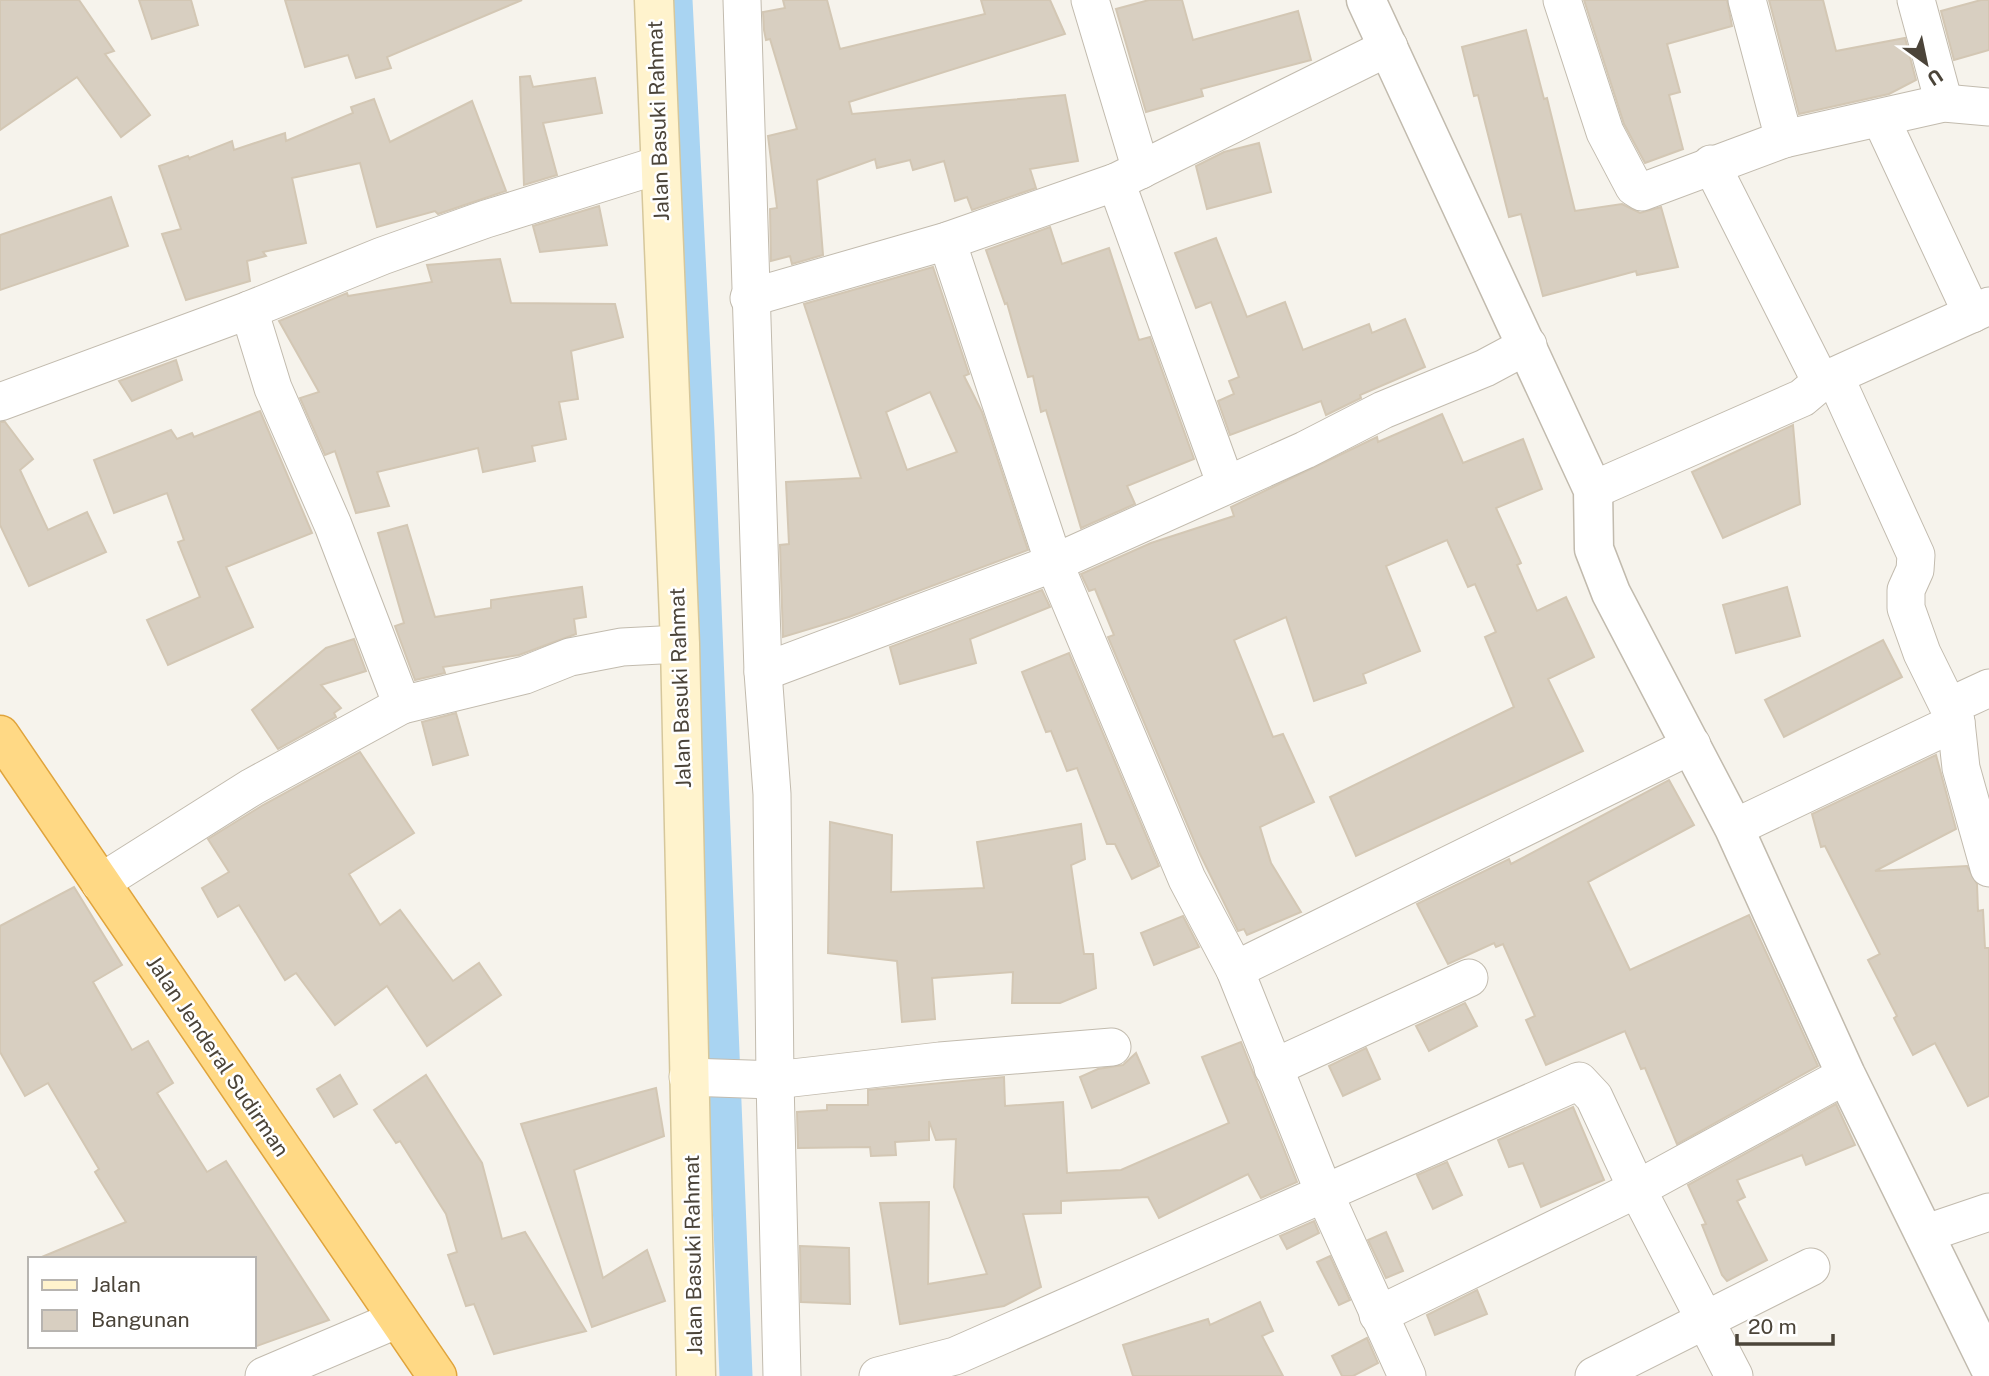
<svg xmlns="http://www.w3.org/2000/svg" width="1989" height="1376" font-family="'Public Sans',sans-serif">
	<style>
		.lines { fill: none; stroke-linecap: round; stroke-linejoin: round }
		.canal { stroke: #a9d4f2; stroke-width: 33 }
		.building { fill: #d8cfc1; stroke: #d3c7b4; stroke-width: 2; fill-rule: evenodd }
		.minor-casing { stroke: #c2bbae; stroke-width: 39 }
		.tertiary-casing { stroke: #c2bbae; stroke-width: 41 }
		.secondary-casing { stroke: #d6c79b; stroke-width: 41 }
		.trunk-casing { stroke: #e0a43c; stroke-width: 41 }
		.minor { stroke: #fff; stroke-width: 37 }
		.tertiary { stroke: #fff; stroke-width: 38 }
		.secondary { stroke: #fff3cd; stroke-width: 38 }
		.trunk { stroke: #ffd985; stroke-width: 38 }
		.labels { text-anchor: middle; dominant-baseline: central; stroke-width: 5; stroke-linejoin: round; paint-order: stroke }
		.street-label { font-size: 21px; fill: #4b4439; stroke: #fff }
	</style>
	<rect width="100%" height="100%" fill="#f6f3ec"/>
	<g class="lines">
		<path class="canal" d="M 676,0 L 698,432 L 736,1376"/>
	</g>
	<g class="building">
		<path d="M 0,0 L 79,0 L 114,51 L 105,54 L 150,115 L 121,137 L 77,77 L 0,130 Z"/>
		<path d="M 139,0 L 191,0 L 198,25 L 152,39 Z"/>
		<path d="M 285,0 L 522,0 L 387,57 L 391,68 L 356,78 L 348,55 L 305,67 Z"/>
		<path d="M 783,0 L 827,0 L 840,49 L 985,14 L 981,0 L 1050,0 L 1065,34 L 849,102 L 852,114 L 1065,95 L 1078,161 L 1030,169 L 1036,188 L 972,210 L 967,197 L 955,201 L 944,161 L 913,170 L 910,160 L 877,168 L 875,159 L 817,180 L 823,255 L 792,264 L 790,256 L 771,261 L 770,209 L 777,208 L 768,136 L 797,129 L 770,39 L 766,40 L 764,30 L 763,12 L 785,8 Z"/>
		<path d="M 1149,0 L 1182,0 L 1193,40 L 1298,11 L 1311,60 L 1201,89 L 1203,96 L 1146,112 L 1116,9 Z"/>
		<path d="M 1584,0 L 1727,0 L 1732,26 L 1667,44 L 1680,92 L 1669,95 L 1683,149 L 1645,163 L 1624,124 Z"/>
		<path d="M 1769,0 L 1823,0 L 1836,51 L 1905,38 L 1916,80 L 1889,94 L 1799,114 Z"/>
		<path d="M 1981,0 L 1989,0 L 1989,50 L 1954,60 L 1941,11 Z"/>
		<path d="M 1526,30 L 1544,99 L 1547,98 L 1575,211 L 1622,204 L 1640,213 L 1661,207 L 1678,267 L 1637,275 L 1636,271 L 1543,296 L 1521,214 L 1509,217 L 1478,95 L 1474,96 L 1462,47 Z"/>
		<path d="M 530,76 L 533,87 L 595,78 L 602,113 L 543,123 L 557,175 L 524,185 L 520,77 Z"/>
		<path d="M 374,99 L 390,142 L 472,101 L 506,191 L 438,214 L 435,211 L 377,227 L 360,163 L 292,178 L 306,243 L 263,252 L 266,256 L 247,261 L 250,281 L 186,300 L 162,234 L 181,229 L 159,166 L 188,156 L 190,160 L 189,158 L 232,141 L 234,150 L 285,133 L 286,141 L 353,113 L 351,107 Z"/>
		<path d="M 1259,143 L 1271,192 L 1207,209 L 1196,166 L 1224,152 Z"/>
		<path d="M 111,197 L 128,246 L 0,290 L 0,235 Z"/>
		<path d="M 599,206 L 607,245 L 540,252 L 533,226 Z"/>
		<path d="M 1050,227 L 1062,264 L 1109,248 L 1139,340 L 1150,337 L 1194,459 L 1127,486 L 1135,504 L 1081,528 L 1046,410 L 1041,412 L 1033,376 L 1028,377 L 1007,303 L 1005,304 L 986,250 Z"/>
		<path d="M 1216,238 L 1247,317 L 1285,302 L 1303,350 L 1369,324 L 1372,333 L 1405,319 L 1425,367 L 1360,395 L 1361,398 L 1326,415 L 1321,401 L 1230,435 L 1218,401 L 1234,394 L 1229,381 L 1239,377 L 1211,302 L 1196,308 L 1175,253 Z"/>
		<path d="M 500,259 L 511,303 L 615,304 L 623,337 L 571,351 L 578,399 L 559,402 L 566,439 L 532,446 L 535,461 L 483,472 L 478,448 L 377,472 L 389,506 L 356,513 L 335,451 L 325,455 L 300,398 L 319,392 L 279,321 L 347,293 L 348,296 L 432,282 L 427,265 Z"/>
		<path d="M 933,267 L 969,374 L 964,376 L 982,412 L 1028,550 L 849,617 L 783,637 L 780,545 L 789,544 L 786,482 L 861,478 L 804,304 ZM 930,392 L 957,452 L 907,470 L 886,412 Z"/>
		<path d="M 176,360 L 182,380 L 132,401 L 119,381 Z"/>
		<path d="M 260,411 L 312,533 L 226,567 L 253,627 L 168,665 L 147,620 L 200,597 L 178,542 L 184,540 L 167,493 L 114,513 L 94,460 L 171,430 L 177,439 L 192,433 L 194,437 Z"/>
		<path d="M 1442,414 L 1463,463 L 1523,439 L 1542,489 L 1496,508 L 1521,563 L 1517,565 L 1537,611 L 1566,597 L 1594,657 L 1548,679 L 1583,751 L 1356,856 L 1330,797 L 1514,707 L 1485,637 L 1496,632 L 1475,584 L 1468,587 L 1447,540 L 1386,566 L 1420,651 L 1363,674 L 1366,683 L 1314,701 L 1286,617 L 1234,640 L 1273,737 L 1283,734 L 1314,802 L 1260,827 L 1271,863 L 1301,912 L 1247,935 L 1244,929 L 1238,931 L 1198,850 L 1108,637 L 1114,635 L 1095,589 L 1089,591 L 1081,574 L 1151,543 L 1234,516 L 1231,507 L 1377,437 L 1378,442 Z"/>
		<path d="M 0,422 L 5,422 L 33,459 L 20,470 L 48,530 L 87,512 L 106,552 L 29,586 L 0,525 Z"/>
		<path d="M 1793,425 L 1800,504 L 1723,538 L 1692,472 Z"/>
		<path d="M 407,525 L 435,617 L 491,608 L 491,600 L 582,587 L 586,617 L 574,619 L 576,634 L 519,655 L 443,667 L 445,673 L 415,680 L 395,626 L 404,623 L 378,533 Z"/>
		<path d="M 1787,587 L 1800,636 L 1736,653 L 1723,605 Z"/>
		<path d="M 1042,590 L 1050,607 L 970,639 L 976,663 L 900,684 L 890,647 Z"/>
		<path d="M 354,639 L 366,671 L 321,685 L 341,708 L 334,713 L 336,717 L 278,749 L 252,710 L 326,648 Z"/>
		<path d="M 1883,640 L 1902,677 L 1784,737 L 1765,700 Z"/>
		<path d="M 1069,653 L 1159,866 L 1132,879 L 1115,844 L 1107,844 L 1077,768 L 1067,771 L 1051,731 L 1046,732 L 1022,672 Z"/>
		<path d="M 456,713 L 468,755 L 433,765 L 422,722 Z"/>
		<path d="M 360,752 L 414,833 L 349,874 L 380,925 L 400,910 L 453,981 L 479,963 L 501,995 L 427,1046 L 387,986 L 335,1025 L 296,973 L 285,980 L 239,905 L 218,917 L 202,888 L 229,872 L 208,839 L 263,805 Z"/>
		<path d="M 1936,755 L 1956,829 L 1875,871 L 1967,866 L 1977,884 L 1978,911 L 1983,910 L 1985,948 L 1989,948 L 1989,1096 L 1968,1106 L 1935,1043 L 1913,1055 L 1894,1018 L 1897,1016 L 1868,960 L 1880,954 L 1825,846 L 1821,847 L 1812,814 Z"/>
		<path d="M 1669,780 L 1694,825 L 1588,882 L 1630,970 L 1749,915 L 1818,1066 L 1677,1144 L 1645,1068 L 1641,1069 L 1625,1031 L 1546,1065 L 1526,1020 L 1535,1016 L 1503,944 L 1496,947 L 1494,943 L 1448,964 L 1417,904 L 1509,859 L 1511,864 Z"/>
		<path d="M 830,822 L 892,835 L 891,892 L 984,888 L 977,842 L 1081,824 L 1085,859 L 1071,865 L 1084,954 L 1093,954 L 1096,988 L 1060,1003 L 1012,1003 L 1013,972 L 932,978 L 935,1019 L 902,1022 L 897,961 L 828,953 Z"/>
		<path d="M 74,887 L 122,965 L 93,982 L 132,1050 L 148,1041 L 173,1083 L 157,1093 L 207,1172 L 226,1161 L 329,1320 L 254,1347 L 254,1259 L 37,1259 L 126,1222 L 95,1172 L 99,1169 L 48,1083 L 25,1096 L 0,1052 L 0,926 Z"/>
		<path d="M 1183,916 L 1199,947 L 1154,965 L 1141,933 Z"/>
		<path d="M 1465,1003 L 1477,1026 L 1429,1051 L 1416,1026 Z"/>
		<path d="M 1241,1042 L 1297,1182 L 1261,1198 L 1248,1174 L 1159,1218 L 1148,1197 L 1061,1201 L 1061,1213 L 1023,1214 L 1041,1287 L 1004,1306 L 900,1324 L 880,1203 L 929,1202 L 928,1284 L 987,1274 L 954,1187 L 956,1139 L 936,1140 L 929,1121 L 929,1140 L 895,1142 L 896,1155 L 871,1156 L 870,1147 L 798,1148 L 797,1112 L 827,1110 L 827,1105 L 868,1105 L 868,1090 L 1004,1077 L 1005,1106 L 1063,1102 L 1067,1173 L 1121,1170 L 1229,1123 L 1202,1057 Z"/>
		<path d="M 1366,1048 L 1380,1079 L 1343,1096 L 1329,1066 Z"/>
		<path d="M 1136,1053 L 1149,1083 L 1092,1108 L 1080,1077 L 1098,1069 L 1123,1065 Z"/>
		<path d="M 340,1075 L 357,1104 L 334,1117 L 317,1089 Z"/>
		<path d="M 426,1075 L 482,1163 L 502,1239 L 525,1232 L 586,1331 L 494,1354 L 474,1304 L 466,1306 L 448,1255 L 457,1252 L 446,1214 L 400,1141 L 396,1143 L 374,1110 Z"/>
		<path d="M 656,1088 L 664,1136 L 574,1170 L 603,1278 L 647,1250 L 665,1301 L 592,1327 L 521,1124 Z"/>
		<path d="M 1836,1104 L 1855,1145 L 1806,1165 L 1802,1155 L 1737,1180 L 1745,1197 L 1737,1201 L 1767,1260 L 1727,1281 L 1722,1275 L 1702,1225 L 1706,1224 L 1688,1185 Z"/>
		<path d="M 1573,1107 L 1604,1180 L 1541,1207 L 1523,1163 L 1509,1167 L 1498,1140 Z"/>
		<path d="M 1447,1162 L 1462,1195 L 1433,1209 L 1417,1175 Z"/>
		<path d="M 1314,1221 L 1319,1233 L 1287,1249 L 1280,1236 Z"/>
		<path d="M 1386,1232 L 1403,1271 L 1386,1278 L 1368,1240 Z"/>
		<path d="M 800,1246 L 849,1248 L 850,1304 L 801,1302 Z"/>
		<path d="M 1330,1256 L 1350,1300 L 1339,1305 L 1317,1262 Z"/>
		<path d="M 1477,1290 L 1487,1314 L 1435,1335 L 1427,1315 Z"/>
		<path d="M 1260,1302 L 1273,1331 L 1262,1336 L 1283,1376 L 1133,1376 L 1123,1345 L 1208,1319 L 1210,1325 Z"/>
		<path d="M 1367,1338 L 1378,1363 L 1353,1376 L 1342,1376 L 1332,1356 Z"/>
	</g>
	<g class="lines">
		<g class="minor-casing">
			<g id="minor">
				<path d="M 742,0 L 763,672 L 772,794 L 775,1080 L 782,1376"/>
				<path d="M 1090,0 L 1141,170"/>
				<path d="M 1562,0 L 1605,132 L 1634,187 L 1642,192 L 1784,139 L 1944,103 L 1989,107"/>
				<path d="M 1747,0 L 1784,139"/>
				<path d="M 1916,0 L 1944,103"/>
				<path d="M 1881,119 L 1972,314"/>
				<path d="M 1711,164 L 1821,382"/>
				<path d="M 1116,182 L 1226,485"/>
				<path d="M 947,241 L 1054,563 L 1187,879 L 1235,970 L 1325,1195 L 1407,1376"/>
				<path d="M 749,298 L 947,241 L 1116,182 L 1389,47"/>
				<path d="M 249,310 L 273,388 L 333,525 L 402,705 L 525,675 L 570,657 L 622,647 L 680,644"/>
				<path d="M 1835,377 L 1916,555 L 1915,570 L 1906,590 L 1906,608 L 1922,653 L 1956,722 L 1961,768 L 1989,868"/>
				<path d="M 0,402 L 249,310 L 382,256 L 486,219 L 659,165"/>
				<path d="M 1593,490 L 1802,398 L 1821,382 L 1989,306"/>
				<path d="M 763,672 L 1054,563 L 1305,450 L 1383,410 L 1485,368 L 1528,345"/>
				<path d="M 1950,706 L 1989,688"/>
				<path d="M 1734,828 L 1956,722"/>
				<path d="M 100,883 L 252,787 L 402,705"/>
				<path d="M 1235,970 L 1692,745"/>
				<path d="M 1273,1068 L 1469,978"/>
				<path d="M 688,1077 L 775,1080 L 940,1061 L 1112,1047"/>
				<path d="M 1924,1234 L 1989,1212"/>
				<path d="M 1378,1315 L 1637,1189 L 1846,1075"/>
				<path d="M 264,1376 L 398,1319"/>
				<path d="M 878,1376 L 955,1356 L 1579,1081 L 1594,1097 L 1637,1189 L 1734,1376"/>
				<path d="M 1594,1376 L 1811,1267"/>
			</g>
		</g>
		<g class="tertiary-casing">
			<path id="tertiary" d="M 1366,0 L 1593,490 L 1594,549 L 1611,593 L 1734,828 L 1846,1075 L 1989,1366"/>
		</g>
		<g class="secondary-casing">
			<path id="secondary" d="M 654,0 L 680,644 L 696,1376"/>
		</g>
		<g class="trunk-casing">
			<path id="trunk" d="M 0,735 L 437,1376"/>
		</g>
		<use href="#minor" class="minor"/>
		<use href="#tertiary" class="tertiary"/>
		<use href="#secondary" class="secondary"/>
		<use href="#trunk" class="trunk"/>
	</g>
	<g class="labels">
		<g class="street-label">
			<text transform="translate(658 121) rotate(-92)">Jalan Basuki Rahmat</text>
			<text transform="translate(680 688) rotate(-92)">Jalan Basuki Rahmat</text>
			<text transform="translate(218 1056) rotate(56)">Jalan Jenderal Sudirman</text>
			<text transform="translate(693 1255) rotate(-91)">Jalan Basuki Rahmat</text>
		</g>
	</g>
	<rect x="28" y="1257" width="228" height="91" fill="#ffffff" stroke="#b7b4b0" stroke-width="2"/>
	<rect x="42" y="1280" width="35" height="10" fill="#fff3cd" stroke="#b7b4b0" stroke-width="2"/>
	<text x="91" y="1292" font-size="21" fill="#4b4439">Jalan</text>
	<rect x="42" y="1310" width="35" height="21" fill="#d8cfc1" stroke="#b7b4b0" stroke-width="2"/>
	<text x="91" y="1327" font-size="21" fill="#4b4439">Bangunan</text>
	<g transform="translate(1926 63) rotate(147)" stroke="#ffffff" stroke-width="5" paint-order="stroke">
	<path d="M0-5L12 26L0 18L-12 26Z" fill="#4b4439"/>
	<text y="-10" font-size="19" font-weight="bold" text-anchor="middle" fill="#4b4439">U</text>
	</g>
	<path d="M1737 1334v10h96v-10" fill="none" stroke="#4b4439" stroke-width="3.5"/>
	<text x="1748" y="1334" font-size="21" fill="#4b4439" stroke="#ffffff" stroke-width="5" paint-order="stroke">20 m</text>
</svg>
